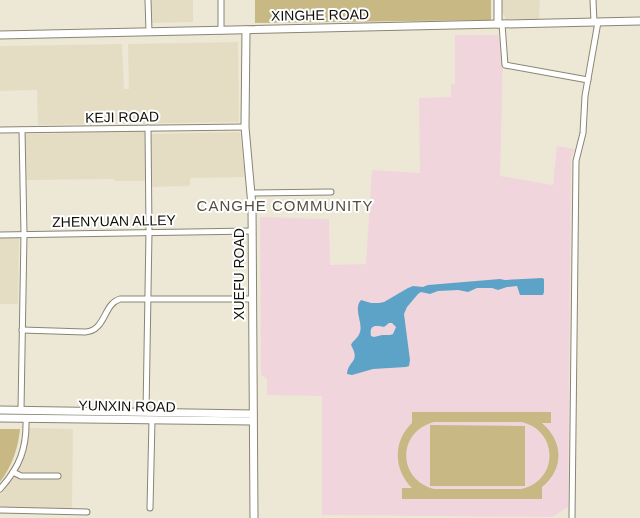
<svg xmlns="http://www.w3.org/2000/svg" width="640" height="518" font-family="Helvetica,sans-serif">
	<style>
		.built { fill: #e5ddc3 }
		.education { fill: #f0d6dc }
		.green { fill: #c8b884; fill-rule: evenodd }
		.water { fill: #5da3c8; fill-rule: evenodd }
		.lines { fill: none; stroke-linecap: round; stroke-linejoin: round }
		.street-casing { stroke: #8a8574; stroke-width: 7 }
		.secondary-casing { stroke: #8a8574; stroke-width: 9 }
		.street { stroke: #fff; stroke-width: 5 }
		.secondary { stroke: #fff; stroke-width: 7 }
		.labels { text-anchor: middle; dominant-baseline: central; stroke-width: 4; stroke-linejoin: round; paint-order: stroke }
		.street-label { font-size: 14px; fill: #110f09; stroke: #fff }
		.neighbourhood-label { font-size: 15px; letter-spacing: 1px; fill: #534e3f; stroke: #fff }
	</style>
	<rect width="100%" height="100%" fill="#ede8d5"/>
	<g class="built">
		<path d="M 150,0 L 193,0 L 193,22 L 150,23 Z"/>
		<path d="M 502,0 L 540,0 L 539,19 L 506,19 L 502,12 Z"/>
		<path d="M 238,42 L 239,122 L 38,125 L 37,90 L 0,91 L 0,46 L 122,44 L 124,89 L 129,89 L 128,44 Z"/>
		<path d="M 146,131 L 146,181 L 114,181 L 114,179 L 26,180 L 25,134 Z"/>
		<path d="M 240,132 L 245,177 L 190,178 L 190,186 L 152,187 L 151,134 Z"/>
		<path d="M 19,237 L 18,304 L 0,304 L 0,238 Z"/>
		<path d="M 29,428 L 73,429 L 72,509 L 0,509 L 0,494 L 14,477 L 22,461 Z"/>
	</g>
	<path class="education" d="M 455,35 L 498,35 L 503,56 L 500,176 L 553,185 L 557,146 L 575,149 L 571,158 L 568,507 L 552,517 L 322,515 L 322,396 L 267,395 L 267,379 L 261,375 L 260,217 L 329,219 L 330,265 L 366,264 L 372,170 L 420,173 L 419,98 L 451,97 L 451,84 L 455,84 Z"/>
	<g class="green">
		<path d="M 255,0 L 491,0 L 491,20 L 255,23 Z"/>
		<path d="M 412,412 L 551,412 L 551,423 L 542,423 C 564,442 564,469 542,487 L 542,499 L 402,499 L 402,488 L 412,488 C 393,469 393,441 412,423 ZM 434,422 L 521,422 C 559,430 559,481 521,489 L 434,489 C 397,479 397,432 434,422 Z"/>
		<path d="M 430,425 L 525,426 L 525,486 L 430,486 Z"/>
		<path d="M 0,429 L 20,429 C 18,449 12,466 0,482 Z"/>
	</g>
	<path class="water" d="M 542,278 L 544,279 L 544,292 L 543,295 L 520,295 L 517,286 L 507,287 L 498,290 L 492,288 L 477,288 L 468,292 L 458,290 L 438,291 L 430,294 L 421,292 L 418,294 L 407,307 L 404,314 L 410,360 L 409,366 L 406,367 L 373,369 L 352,375 L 347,374 C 348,360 361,363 351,345 C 353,340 358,339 360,332 C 363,322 353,309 361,300 L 371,303 L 379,303 L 384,302 L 408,288 L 413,286 L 423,287 L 428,285 L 500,279 L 505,280 ZM 389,323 L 392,323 L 396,327 L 393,334 L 390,335 L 382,335 L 374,337 L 371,336 C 369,325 375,325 384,327 Z"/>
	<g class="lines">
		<g class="street-casing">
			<g id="street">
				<path d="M 148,0 L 149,32"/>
				<path d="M 221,0 L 221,31"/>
				<path d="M 593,0 L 594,22"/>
				<path d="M 502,24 L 505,65 L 588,80"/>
				<path d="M 0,130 L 245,127"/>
				<path d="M 252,193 L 331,192"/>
				<path d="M 0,235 L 252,231"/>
				<path d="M 22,330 L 85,332 C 106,331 103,304 120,299 L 252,299"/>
				<path d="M 21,410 L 24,234 L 22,130"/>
				<path d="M 146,412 L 149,232 L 148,128"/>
				<path d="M 13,472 L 21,476 L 58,476"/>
				<path d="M 0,489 C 20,467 27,448 26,418"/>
				<path d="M 150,508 L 152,420"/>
				<path d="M 0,510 L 87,512"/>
				<path d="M 572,518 L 576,161 L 583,133 L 585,96 L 598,22"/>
			</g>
		</g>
		<g class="secondary-casing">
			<g id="secondary">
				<path d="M 498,24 L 498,0"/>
				<path d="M 246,30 L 245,127 L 252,206 L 254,518"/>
				<path d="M 0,35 L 640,21"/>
				<path d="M 0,410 L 253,414"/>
				<path d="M 0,418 L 253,421"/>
			</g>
		</g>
		<use href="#street" class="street"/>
		<use href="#secondary" class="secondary"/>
	</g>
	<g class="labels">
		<g class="street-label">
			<text transform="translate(320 15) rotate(-1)">XINGHE ROAD</text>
			<text transform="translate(122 117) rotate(-1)">KEJI ROAD</text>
			<text transform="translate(114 221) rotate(-1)">ZHENYUAN ALLEY</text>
			<text transform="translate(239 274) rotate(-90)">XUEFU ROAD</text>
			<text transform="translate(127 406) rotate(1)">YUNXIN ROAD</text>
		</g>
		<g class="neighbourhood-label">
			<text x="285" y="205">CANGHE COMMUNITY</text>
		</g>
	</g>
</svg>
